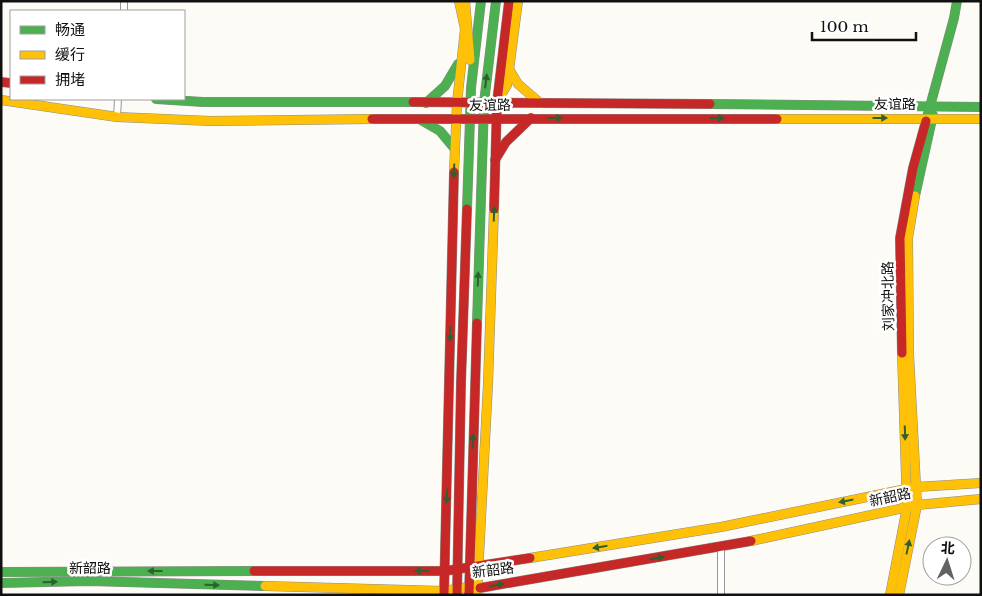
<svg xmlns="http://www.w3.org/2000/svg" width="982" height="596" font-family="'Libre Baskerville','Noto Sans SC',serif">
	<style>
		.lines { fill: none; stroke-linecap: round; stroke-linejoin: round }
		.street-casing { stroke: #969694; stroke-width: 8 }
		.fast-casing { stroke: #8d8c8a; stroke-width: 10 }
		.slow-casing { stroke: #8d8c8a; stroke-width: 10 }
		.jam-casing { stroke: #8d8c8a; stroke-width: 10 }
		.street { stroke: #fffefe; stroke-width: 6 }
		.fast { stroke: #4caf50; stroke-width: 9 }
		.slow { stroke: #ffc107; stroke-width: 9 }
		.jam { stroke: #c62828; stroke-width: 9 }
		.oneway { fill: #2e6030 }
		.labels { text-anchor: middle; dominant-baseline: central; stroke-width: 5; stroke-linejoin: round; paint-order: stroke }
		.street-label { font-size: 14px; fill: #101010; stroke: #fff }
	</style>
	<rect width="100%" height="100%" fill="#fcfbf6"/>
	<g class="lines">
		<g class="street-casing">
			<g id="street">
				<path d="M 124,11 L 124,1"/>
				<path d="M 117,117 L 118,99"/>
				<path d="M 721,595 L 721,547"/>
			</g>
		</g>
		<g class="fast-casing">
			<g id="fast">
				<path d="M 156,99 L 203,102 L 413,102"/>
				<path d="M 426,103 L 445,86 L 458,64"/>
				<path d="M 710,104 L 981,107"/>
				<path d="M 421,120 L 440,131 L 455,149"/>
				<path d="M 926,121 L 954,18 L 957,1"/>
				<path d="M 915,196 L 933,115"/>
				<path d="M 467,209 L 471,88 L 481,1"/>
				<path d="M 477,323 L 484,103 L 496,1"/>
				<path d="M 1,572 L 254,571"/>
				<path d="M 1,583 L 89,581 L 265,586"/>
			</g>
		</g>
		<g class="slow-casing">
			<g id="slow">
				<path d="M 465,1 L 470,60"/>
				<path d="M 509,69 L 518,84 L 540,103"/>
				<path d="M 1,100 L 117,117 L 211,121 L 372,119"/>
				<path d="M 498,100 L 507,85 L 518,1"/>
				<path d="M 777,119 L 981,119"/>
				<path d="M 454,172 L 457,103 L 465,29 L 459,1"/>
				<path d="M 751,541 L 917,505 L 981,499"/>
				<path d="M 530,558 L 721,527 L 916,487 L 981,483"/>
				<path d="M 265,586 L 443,591 L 469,587 L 480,588"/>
				<path d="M 477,595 L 488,384 L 494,209"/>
				<path d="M 890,595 L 907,507 L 902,353"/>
				<path d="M 899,595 L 917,505 L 909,354 L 908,238 L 915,196"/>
			</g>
		</g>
		<g class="jam-casing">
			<g id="jam">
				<path d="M 1,82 L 11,83"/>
				<path d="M 413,102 L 710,104"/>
				<path d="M 372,119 L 777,119"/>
				<path d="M 495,160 L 506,142 L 531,118"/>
				<path d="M 494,209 L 497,102 L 509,1"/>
				<path d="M 902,353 L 900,238 L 913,168 L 926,121"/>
				<path d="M 254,571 L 445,571 L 530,558"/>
				<path d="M 480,588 L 751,541"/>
				<path d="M 444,595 L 454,172"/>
				<path d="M 457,595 L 461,383 L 467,209"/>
				<path d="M 469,595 L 477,323"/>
			</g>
		</g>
		<use href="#street" class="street"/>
		<use href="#fast" class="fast"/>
		<use href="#slow" class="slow"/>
		<use href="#jam" class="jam"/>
	</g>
	<defs><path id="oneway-solid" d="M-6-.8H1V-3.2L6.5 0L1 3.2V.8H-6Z" transform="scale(1.25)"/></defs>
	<g class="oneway">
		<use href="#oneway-solid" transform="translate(486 81) rotate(-83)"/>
		<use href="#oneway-solid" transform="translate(555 118)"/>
		<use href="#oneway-solid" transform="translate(717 118)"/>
		<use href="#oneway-solid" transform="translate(880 118)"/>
		<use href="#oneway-solid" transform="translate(454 171) rotate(92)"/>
		<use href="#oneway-solid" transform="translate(494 214) rotate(-88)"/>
		<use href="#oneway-solid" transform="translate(478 279) rotate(-88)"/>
		<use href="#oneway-solid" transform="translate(450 334) rotate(92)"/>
		<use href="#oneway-solid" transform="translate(905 433) rotate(88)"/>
		<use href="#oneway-solid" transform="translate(473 441) rotate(-88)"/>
		<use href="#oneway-solid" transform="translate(447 496) rotate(91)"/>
		<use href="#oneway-solid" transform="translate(846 501) rotate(169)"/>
		<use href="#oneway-solid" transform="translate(600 547) rotate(171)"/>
		<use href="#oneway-solid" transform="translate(908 547) rotate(-78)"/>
		<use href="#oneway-solid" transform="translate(657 558) rotate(-10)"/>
		<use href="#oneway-solid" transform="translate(155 571) rotate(-180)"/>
		<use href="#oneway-solid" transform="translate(422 571) rotate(-180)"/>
		<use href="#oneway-solid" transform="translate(50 582) rotate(-1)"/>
		<use href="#oneway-solid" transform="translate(212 585) rotate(2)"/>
		<use href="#oneway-solid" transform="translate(497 585) rotate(-9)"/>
	</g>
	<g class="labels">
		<g class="street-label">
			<text x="895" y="104">友谊路</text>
			<text transform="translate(490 105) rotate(-1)">友谊路</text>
			<text transform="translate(888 296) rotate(-91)">刘家冲北路</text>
			<text transform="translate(890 497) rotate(-12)">新韶路</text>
			<text x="90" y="568">新韶路</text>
			<text transform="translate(493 570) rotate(-7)">新韶路</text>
		</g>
	</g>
	<rect width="982" height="596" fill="none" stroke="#101010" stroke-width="5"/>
	<rect x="10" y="10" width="175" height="90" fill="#ffffff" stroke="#9f9f9f"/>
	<rect x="20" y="26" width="25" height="8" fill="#4caf50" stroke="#9f9f9f"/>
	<text x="55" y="35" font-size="15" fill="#101010">畅通</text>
	<rect x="20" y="51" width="25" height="8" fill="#ffc107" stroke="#9f9f9f"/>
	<text x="55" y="60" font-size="15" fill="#101010">缓行</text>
	<rect x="20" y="76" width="25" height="8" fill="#c62828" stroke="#9f9f9f"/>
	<text x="55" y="85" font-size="15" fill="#101010">拥堵</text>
	<g transform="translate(947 561) rotate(4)"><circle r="24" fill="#ffffff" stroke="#9f9f9f"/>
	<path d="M0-4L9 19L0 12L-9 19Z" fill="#636260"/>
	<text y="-8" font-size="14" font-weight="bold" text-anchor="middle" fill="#101010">北</text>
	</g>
	<path d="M812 32v8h104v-8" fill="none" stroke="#101010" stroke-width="2.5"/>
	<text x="820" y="32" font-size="15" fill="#101010" stroke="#ffffff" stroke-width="4" paint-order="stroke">100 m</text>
</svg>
